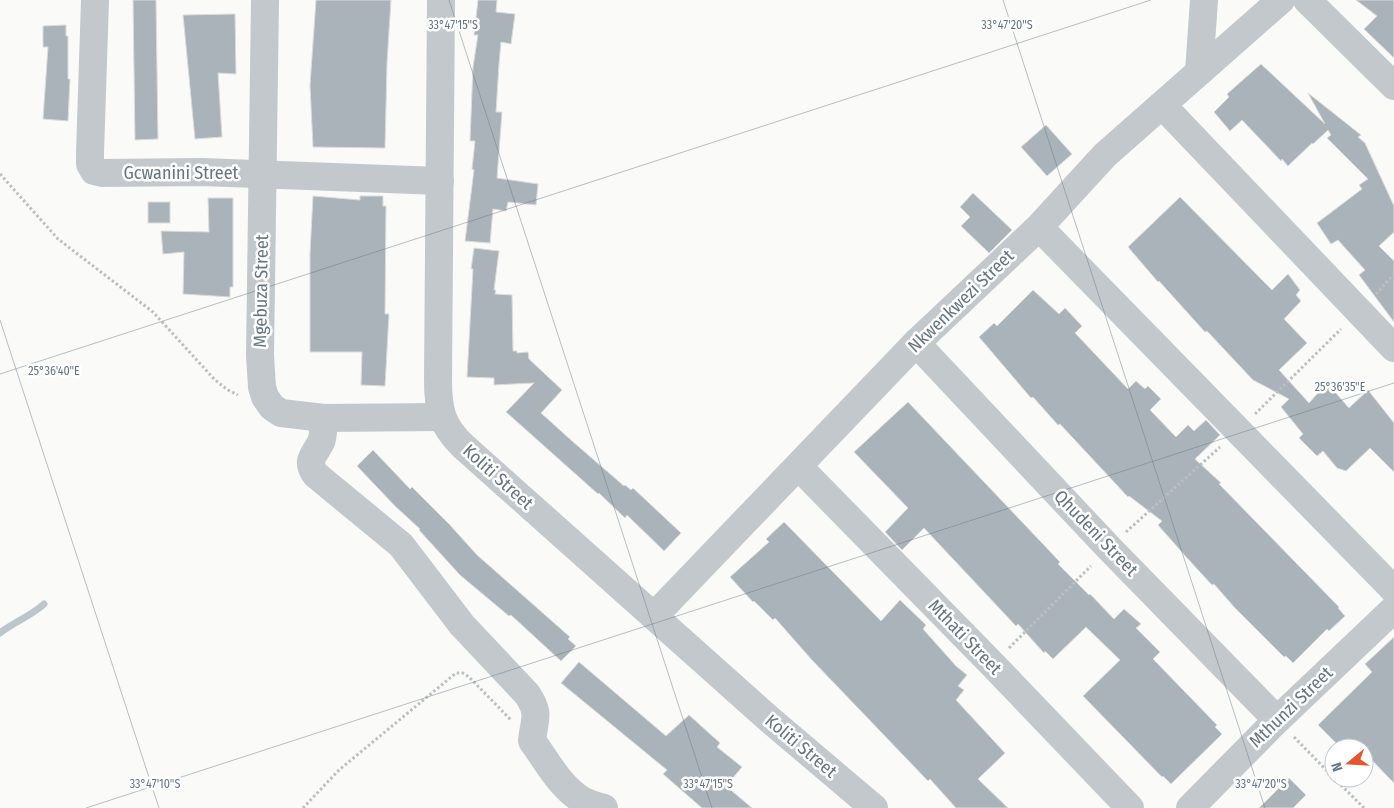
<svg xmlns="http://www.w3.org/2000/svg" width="1394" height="808" font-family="'Fira Sans Condensed',sans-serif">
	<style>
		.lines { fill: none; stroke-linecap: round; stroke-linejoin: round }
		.stream { stroke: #bbc7cb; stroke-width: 7 }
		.building { fill: #aab3b9; stroke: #dcdcda }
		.path { stroke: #bbbfc2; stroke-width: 3; stroke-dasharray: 2.5 2.5; stroke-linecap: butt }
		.street { stroke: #c3c8cc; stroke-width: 28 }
		.ticks { fill: none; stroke: #657683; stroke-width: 1; stroke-opacity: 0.45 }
		.labels { text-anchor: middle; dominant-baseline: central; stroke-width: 5; stroke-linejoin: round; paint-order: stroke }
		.street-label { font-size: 18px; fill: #657683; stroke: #fff }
		.ticks-label { font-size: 12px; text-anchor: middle; fill: #657683; stroke: #fff; stroke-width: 5; stroke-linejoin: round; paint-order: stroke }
	</style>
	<rect width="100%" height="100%" fill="#fafaf8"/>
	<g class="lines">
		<path class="stream" d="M 0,633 C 14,622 31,616 44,604"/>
	</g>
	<g class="building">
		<path d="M 133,0 L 156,0 L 158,139 L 135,140 Z"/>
		<path d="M 316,0 L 391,0 L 387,63 L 385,148 L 313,147 L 310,85 Z"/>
		<path d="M 478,0 L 497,0 L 496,12 L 515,14 L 511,44 L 501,42 L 499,64 L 496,112 L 502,112 L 497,178 L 538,184 L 536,205 L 508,202 L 506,211 L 493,209 L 490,243 L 465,241 L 474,170 L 472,169 L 475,141 L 470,141 L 473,67 L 478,35 L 474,35 Z"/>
		<path d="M 1356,0 L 1394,0 L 1394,58 L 1364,29 L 1377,16 Z"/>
		<path d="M 235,14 L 236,74 L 218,73 L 222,137 L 195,139 L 183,15 Z"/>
		<path d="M 66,25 L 66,36 L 68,36 L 68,79 L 70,79 L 68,121 L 43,119 L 48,47 L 43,47 L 43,26 Z"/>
		<path d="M 1261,64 L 1325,124 L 1308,93 L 1361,135 L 1358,137 L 1365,143 L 1394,206 L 1394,232 L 1379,246 L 1394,261 L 1394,322 L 1359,275 L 1365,270 L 1338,240 L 1331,244 L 1317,223 L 1362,189 L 1359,185 L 1368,179 L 1327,138 L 1331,135 L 1328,130 L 1313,144 L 1312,143 L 1288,166 L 1282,159 L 1281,161 L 1242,120 L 1230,131 L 1214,112 L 1229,97 L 1227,94 Z"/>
		<path d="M 1046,125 L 1072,154 L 1047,176 L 1021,147 Z"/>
		<path d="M 973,193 L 1012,230 L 989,253 L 961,226 L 970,217 L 960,207 Z"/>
		<path d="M 313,196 L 360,200 L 360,196 L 383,196 L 383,206 L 386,206 L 385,314 L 389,314 L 385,386 L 361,385 L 362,352 L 310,352 L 310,253 Z"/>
		<path d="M 1180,197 L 1272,290 L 1288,274 L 1300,290 L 1296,295 L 1301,301 L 1284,319 L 1307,343 L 1279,370 L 1309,403 L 1327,383 L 1349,408 L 1368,390 L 1394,423 L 1394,472 L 1370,448 L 1346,471 L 1337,468 L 1323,451 L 1317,456 L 1299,438 L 1303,434 L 1281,407 L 1289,399 L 1253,380 L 1207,331 L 1205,332 L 1159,281 L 1158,282 L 1128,247 Z"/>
		<path d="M 208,198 L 233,198 L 233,287 L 230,287 L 230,297 L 183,294 L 184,252 L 163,254 L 161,231 L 209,232 Z"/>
		<rect x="148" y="202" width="22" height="21"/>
		<path d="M 474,248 L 499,251 L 494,290 L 496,290 L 495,294 L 512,295 L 513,351 L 517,351 L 517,353 L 528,352 L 529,359 L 562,390 L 541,413 L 572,441 L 624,486 L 625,485 L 631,490 L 633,488 L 681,533 L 664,551 L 627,515 L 625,518 L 599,493 L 598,494 L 506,412 L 534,383 L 494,385 L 494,378 L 467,377 L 473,269 L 471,269 Z"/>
		<path d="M 1033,290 L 1059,314 L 1065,308 L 1082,326 L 1075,333 L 1128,389 L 1136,381 L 1145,389 L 1148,386 L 1161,399 L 1150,410 L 1176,437 L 1188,425 L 1194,431 L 1206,420 L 1220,435 L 1195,459 L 1221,483 L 1219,484 L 1339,607 L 1338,608 L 1345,616 L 1329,631 L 1327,629 L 1293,663 L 1286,656 L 1284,657 L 1235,608 L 1214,584 L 1212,585 L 1188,559 L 1158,525 L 1162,521 L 1129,496 L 1128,497 L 1060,424 L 1058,425 L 1033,397 L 1031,398 L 979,337 L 994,323 L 997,326 Z"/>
		<path d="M 908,402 L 1060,562 L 1058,564 L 1089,595 L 1090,594 L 1114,619 L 1124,609 L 1141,624 L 1136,628 L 1160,652 L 1153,659 L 1217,725 L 1215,727 L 1222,734 L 1171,784 L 1163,776 L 1162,777 L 1083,696 L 1120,660 L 1086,627 L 1053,659 L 1045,651 L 1044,653 L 1018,624 L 1016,626 L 924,528 L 902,550 L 885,532 L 908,508 L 854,452 Z"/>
		<path d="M 373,450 L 410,489 L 412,487 L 449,524 L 477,555 L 570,637 L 568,639 L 576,646 L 561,661 L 511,615 L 509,616 L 460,575 L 419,530 L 420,529 L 395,506 L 357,466 Z"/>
		<path d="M 784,522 L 881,621 L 900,600 L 926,625 L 923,629 L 956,666 L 967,675 L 958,686 L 964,690 L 956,700 L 1005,753 L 978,779 L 1008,808 L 956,808 L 930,779 L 928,781 L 812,660 L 775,618 L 773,620 L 754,601 L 753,602 L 730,577 L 769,542 L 766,539 Z"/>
		<path d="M 1394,637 L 1394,783 L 1364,752 L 1364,748 L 1341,748 L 1318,725 L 1372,672 L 1365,664 Z"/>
		<path d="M 579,662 L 666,736 L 689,715 L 720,743 L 717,747 L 742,767 L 726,786 L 752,808 L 702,808 L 663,774 L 667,770 L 561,683 Z"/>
		<path d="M 1289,778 L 1306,795 L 1293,808 L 1259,808 Z"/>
	</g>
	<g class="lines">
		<g class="path">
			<path d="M 0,174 L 58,239 L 153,312 L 215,380 L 228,390 L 238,395"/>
			<path d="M 1376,294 L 1394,274"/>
			<path d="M 1255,414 L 1341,329"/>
			<path d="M 1126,532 L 1220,447"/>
			<path d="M 1009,648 L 1091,566"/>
			<path d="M 1294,737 L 1334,778"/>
			<path d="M 1334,778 L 1364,808"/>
			<path d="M 303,808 L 339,770 L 456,673 L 463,673 L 469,677 L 511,720"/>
		</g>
		<g class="street">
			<path d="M 95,0 L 90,153 L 90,164 L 94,171 L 102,173 L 202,172 L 440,181"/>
			<path d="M 265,0 L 260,355 L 262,387 L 265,397 L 272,407 L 281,413 L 324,418 L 441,417"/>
			<path d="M 441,0 L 438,379 C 438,409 441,425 463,446 L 769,719 L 874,808"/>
			<path d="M 1307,0 L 1394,86"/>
			<path d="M 1199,72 L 1204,0"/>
			<path d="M 1162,105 L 1394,348"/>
			<path d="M 1039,227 L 1394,590"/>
			<path d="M 916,343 L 1109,548 L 1277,720"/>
			<path d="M 324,418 C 323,425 324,435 321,442 C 314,456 305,461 316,475 L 401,545 L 462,625 L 527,694 C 541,715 534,719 532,741 C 547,761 560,787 582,800 C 588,804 597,806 604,808"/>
			<path d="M 799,467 L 993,665 L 1130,808"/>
			<path d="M 654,616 L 916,343 L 1039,227 L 1105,155 L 1281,0"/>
			<path d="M 1190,808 L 1277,720 L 1394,609"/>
		</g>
	</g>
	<path class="ticks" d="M 449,0 L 712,808M 1003,0 L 1265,808M 0,320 L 159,808M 0,374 L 1151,0M 86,808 L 1394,383"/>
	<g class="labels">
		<g class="street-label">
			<text x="181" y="173">Gcwanini Street</text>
			<text transform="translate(261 291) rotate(-89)">Mgebuza Street</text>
			<text transform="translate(961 301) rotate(-44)">Nkwenkwezi Street</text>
			<text transform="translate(498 477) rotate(42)">Koliti Street</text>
			<text transform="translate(1096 533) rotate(46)">Qhudeni Street</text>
			<text transform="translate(965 637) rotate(46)">Mthati Street</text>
			<text transform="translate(1291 707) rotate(-44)">Mthunzi Street</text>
			<text transform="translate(801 746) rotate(40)">Koliti Street</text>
		</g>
	</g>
	<g class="ticks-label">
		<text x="453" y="29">33°47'15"S</text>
		<text x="1007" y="29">33°47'20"S</text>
		<text x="54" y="375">25°36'40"E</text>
		<text x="1340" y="391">25°36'35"E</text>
		<text x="155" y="788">33°47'10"S</text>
		<text x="708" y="788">33°47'15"S</text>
		<text x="1261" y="788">33°47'20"S</text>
	</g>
	<g transform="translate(1349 763) rotate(252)"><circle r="24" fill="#ffffff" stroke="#c1c8cd"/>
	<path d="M0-4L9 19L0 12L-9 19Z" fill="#e4572e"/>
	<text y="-8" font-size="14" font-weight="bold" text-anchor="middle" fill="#657683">N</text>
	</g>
</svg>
